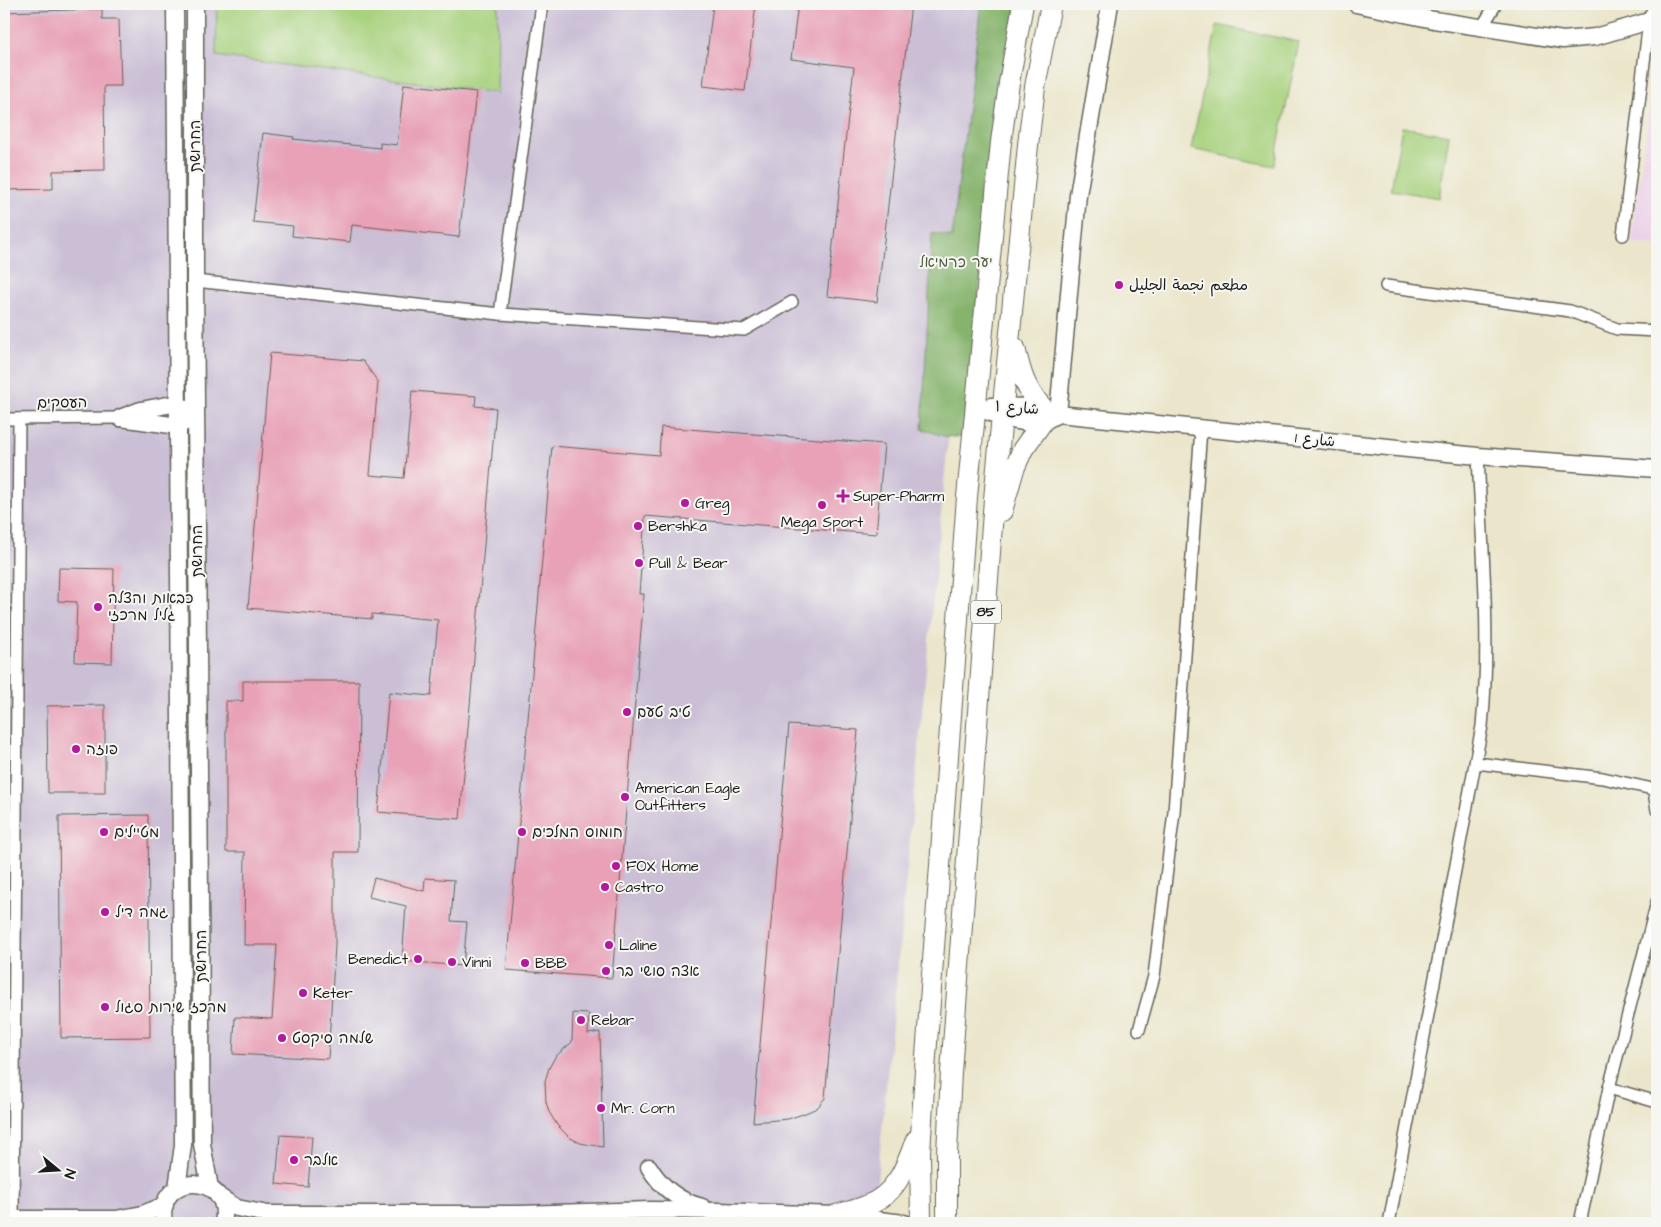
<svg xmlns="http://www.w3.org/2000/svg" width="1661" height="1227" font-family="'Architects Daughter','Playpen Sans Arabic','Playpen Sans Hebrew',sans-serif">
	<style>
		.built { fill: #ecd1ea }
		.industrial { fill: #cbbfd5 }
		.green { fill: #a8d27e; stroke: #62774d }
		.forest { fill: #86b46d; stroke: #516844 }
		.building { fill: #e8a1b7 }
		.lines { fill: none; stroke-linecap: round; stroke-linejoin: round }
		.street-casing { stroke: #646359; stroke-width: 14 }
		.secondary-casing { stroke: #646359; stroke-width: 19 }
		.highway-casing { stroke: #646359; stroke-width: 22 }
		.street { stroke: #fff; stroke-width: 11 }
		.secondary { stroke: #fff; stroke-width: 16 }
		.highway { stroke: #fff; stroke-width: 20 }
		.poi-dot { fill: #b5179e; stroke: #f6f6f2; stroke-width: 2 }
		.labels { text-anchor: middle; dominant-baseline: central; stroke-width: 4; stroke-linejoin: round; paint-order: stroke }
		.shield { fill: #f6f6f2; stroke: #5d5d5c; stroke-width: 1 }
		.shield-label { font-size: 14px; font-weight: bold; fill: #1c1c1c }
		.street-label { font-size: 15px; fill: #1c1c1c; stroke: #f6f6f2 }
		.park-label { font-size: 15px; fill: #4d5c3e; stroke: #f6f6f2 }
		.poi-label { font-size: 15px; fill: #1c1c1c; stroke: #f6f6f2; text-anchor: start }
	</style>
	<rect width="100%" height="100%" fill="#f6f6f2"/>
	<filter id="ink" filterUnits="userSpaceOnUse"><feTurbulence type="fractalNoise" baseFrequency=".02" numOctaves="2"/><feDisplacementMap in="SourceGraphic" scale="10" xChannelSelector="R" yChannelSelector="G"/><feConvolveMatrix kernelMatrix="1 2 1 2 8 2 1 2 1" color-interpolation-filters="sRGB"/></filter>
	<filter id="wash" filterUnits="userSpaceOnUse"><feTurbulence type="fractalNoise" baseFrequency=".0096" numOctaves="4" result="noise"/><feDisplacementMap in="SourceGraphic" scale="20" xChannelSelector="R" yChannelSelector="G"/><feGaussianBlur stdDeviation="1.12" result="paint"/><feColorMatrix in="noise" values="0 0 0 0 0 0 0 0 0 0 0 0 0 0 0 0 0 1.4 0 .05"/><feComposite in="paint" operator="in"/></filter>
	<g filter="url(#wash)">
		<rect width="100%" height="100%" fill="#ebe6cb"/>
		<path class="built" d="M 1652,90 L 1657,91 L 1657,245 L 1631,243 Z"/>
		<path class="industrial" d="M 4,4 L 990,4 L 873,1223 L 4,1223 Z"/>
		<g class="green">
			<path d="M 217,4 L 498,4 L 497,93 L 216,56 Z"/>
			<path d="M 1217,25 L 1299,42 L 1274,166 L 1191,149 Z"/>
			<path d="M 1402,127 L 1449,135 L 1439,198 L 1391,190 Z"/>
		</g>
		<path class="forest" d="M 981,4 L 1017,4 L 995,110 L 966,438 L 943,436 L 922,429 L 932,233 L 952,237 Z"/>
		<g id="blocks">
			<g class="building">
				<path d="M 713,4 L 756,4 L 745,91 L 703,86 Z"/>
				<path d="M 798,4 L 911,4 L 877,302 L 827,296 L 854,67 L 791,59 Z"/>
				<path d="M 102,9 L 102,19 L 119,19 L 121,86 L 104,86 L 105,170 L 53,171 L 53,189 L 4,190 L 4,12 Z"/>
				<path d="M 404,84 L 476,92 L 459,237 L 352,225 L 350,242 L 292,236 L 293,226 L 253,222 L 263,133 L 294,137 L 293,139 L 380,148 L 380,143 L 397,145 Z"/>
				<path d="M 270,353 L 363,361 L 378,382 L 370,475 L 404,478 L 412,391 L 476,396 L 475,406 L 496,408 L 460,819 L 378,812 L 389,692 L 431,696 L 438,620 L 372,614 L 372,619 L 248,608 Z"/>
				<path d="M 661,427 L 884,444 L 876,534 L 645,516 L 639,594 L 644,594 L 612,978 L 506,970 L 552,446 L 659,455 Z"/>
				<path d="M 59,568 L 114,569 L 112,663 L 75,662 L 77,602 L 58,601 Z"/>
				<path d="M 243,681 L 359,681 L 358,852 L 335,852 L 335,945 L 328,1059 L 233,1054 L 235,1017 L 272,1019 L 277,945 L 244,945 L 245,852 L 226,852 L 226,701 L 243,701 Z"/>
				<path d="M 105,705 L 105,793 L 48,793 L 47,706 Z"/>
				<path d="M 789,725 L 858,730 L 825,1098 L 817,1108 L 803,1114 L 788,1119 L 753,1122 Z"/>
				<path d="M 148,815 L 150,1037 L 61,1038 L 59,816 Z"/>
				<path d="M 374,878 L 424,891 L 425,878 L 454,880 L 451,921 L 467,922 L 463,966 L 402,961 L 406,906 L 369,897 Z"/>
				<path d="M 573,1013 L 589,1014 L 588,1034 L 600,1032 L 603,1147 L 580,1143 L 569,1137 L 557,1125 L 549,1112 L 546,1102 L 545,1081 L 549,1068 L 555,1057 L 572,1042 Z"/>
				<path d="M 280,1135 L 312,1137 L 308,1187 L 276,1184 Z"/>
			</g>
		</g>
	</g>
	<g filter="url(#ink)">
		<use href="#blocks" fill-opacity="0" stroke="#646359" stroke-width="1"/>
		<g class="lines">
			<g class="street-casing">
				<g id="street">
					<path d="M 1482,27 L 1496,4"/>
					<path d="M 1623,235 L 1649,21"/>
					<path d="M 195,281 L 500,314 L 542,4"/>
					<path d="M 1386,286 L 1570,311 L 1617,329 L 1657,331"/>
					<path d="M 500,314 L 744,330 L 792,302"/>
					<path d="M 4,419 L 120,418"/>
					<path d="M 1476,763 L 1603,778 L 1657,790"/>
					<path d="M 1657,790 L 1655,798 L 1657,810"/>
					<path d="M 1139,1030 L 1154,976 L 1174,812 L 1201,428"/>
					<path d="M 1609,1088 L 1657,1102"/>
					<path d="M 13,1219 L 19,419"/>
					<path d="M 1389,1223 L 1482,726 C 1491,637 1482,546 1478,456"/>
					<path d="M 1580,1223 L 1609,1088 L 1657,902"/>
				</g>
			</g>
			<g class="secondary-casing">
				<g id="secondary">
					<path d="M 175,4 L 183,1145 L 177,1188"/>
					<path d="M 195,4 L 195,281 L 202,1144 L 210,1188"/>
					<path d="M 1356,4 L 1434,20 L 1563,40 L 1595,37 L 1649,21 L 1657,9"/>
					<path d="M 991,406 L 1030,407 L 1049,411"/>
					<path d="M 976,407 C 996,415 1022,427 1044,421 C 1049,419 1054,416 1058,414 L 1478,456 L 1657,469"/>
					<path d="M 1058,414 L 1078,195 L 1110,4"/>
					<path d="M 120,418 L 141,410 L 178,403 L 186,410"/>
					<path d="M 121,418 L 178,426 L 187,421"/>
					<path d="M 649,1167 C 661,1187 678,1201 702,1207"/>
					<path d="M 218,1196 L 237,1208 L 268,1214 L 520,1214 L 651,1210 L 718,1211 L 836,1215 L 904,1223"/>
					<path d="M 4,1219 L 116,1219 L 143,1214 L 165,1205"/>
					<path d="M 164,1223 C 154,1170 234,1172 223,1223"/>
				</g>
			</g>
			<g class="highway-casing">
				<g id="highway">
					<path d="M 1015,348 C 1021,374 1025,390 1045,410"/>
					<path d="M 1002,511 L 1014,469 L 1023,449 L 1043,421"/>
					<path d="M 836,1215 C 846,1212 856,1210 866,1206 C 896,1195 906,1167 916,1140"/>
					<path d="M 921,1223 L 920,1153 L 925,1070 L 967,497 L 1001,142 L 1009,83 L 1023,4"/>
					<path d="M 947,1223 L 947,1153 L 951,1072 L 994,499 L 1028,145 L 1035,87 L 1051,4"/>
				</g>
			</g>
			<use href="#street" class="street"/>
			<use href="#secondary" class="secondary"/>
			<use href="#highway" class="highway"/>
		</g>
	</g>
	<g class="poi-dot">
		<circle cx="1119" cy="285" r="5"/>
		<path d="M840.5 488.5h5v5h5v5h-5v5h-5v-5h-5v-5h5z"/>
		<circle cx="685" cy="503" r="5"/>
		<circle cx="822" cy="505" r="5"/>
		<circle cx="638" cy="526" r="5"/>
		<circle cx="639" cy="563" r="5"/>
		<circle cx="98" cy="607" r="5"/>
		<circle cx="627" cy="712" r="5"/>
		<circle cx="76" cy="749" r="5"/>
		<circle cx="625" cy="797" r="5"/>
		<circle cx="104" cy="832" r="5"/>
		<circle cx="522" cy="832" r="5"/>
		<circle cx="616" cy="866" r="5"/>
		<circle cx="605" cy="887" r="5"/>
		<circle cx="105" cy="912" r="5"/>
		<circle cx="609" cy="945" r="5"/>
		<circle cx="418" cy="959" r="5"/>
		<circle cx="452" cy="962" r="5"/>
		<circle cx="525" cy="963" r="5"/>
		<circle cx="606" cy="971" r="5"/>
		<circle cx="303" cy="993" r="5"/>
		<circle cx="105" cy="1007" r="5"/>
		<circle cx="581" cy="1020" r="5"/>
		<circle cx="282" cy="1038" r="5"/>
		<circle cx="601" cy="1108" r="5"/>
		<circle cx="294" cy="1160" r="5"/>
	</g>
	<g class="labels">
		<rect class="shield" x="971" y="600.5" width="30" height="23" rx="4"/>
		<g class="shield-label">
			<text x="986" y="612">85</text>
		</g>
		<g class="street-label">
			<text transform="translate(195 146) rotate(-90)">החרושת</text>
			<text transform="translate(62 403) rotate(-1)">העסקים</text>
			<text transform="translate(1017 408) rotate(4)">شارع ١</text>
			<text transform="translate(1315 440) rotate(6)">شارع 1</text>
			<text transform="translate(197 551) rotate(-90)">החרושת</text>
			<text transform="translate(201 956) rotate(-90)">החרושת</text>
		</g>
		<g class="park-label">
			<text x="956" y="262">יער כרמיאל</text>
		</g>
		<g class="poi-label">
			<text x="1129" y="285">مطعم نجمة الجليل</text>
			<text x="853" y="496">Super-Pharm</text>
			<text x="695" y="503">Greg</text>
			<text x="822" y="522" text-anchor="middle">Mega Sport</text>
			<text x="648" y="526">Bershka</text>
			<text x="649" y="563">Pull &amp; Bear</text>
			<text x="108" y="598">כבאות והצלה<tspan x="108" dy="17">גליל מרכזי</tspan></text>
			<text x="637" y="712">טיב טעם</text>
			<text x="86" y="749">פוזה</text>
			<text x="635" y="788">American Eagle<tspan x="635" dy="17">Outfitters</tspan></text>
			<text x="114" y="832">מטיילים</text>
			<text x="532" y="832">חומוס המלכים</text>
			<text x="626" y="866">FOX Home</text>
			<text x="615" y="887">Castro</text>
			<text x="115" y="912">גמה דיל</text>
			<text x="619" y="945">Laline</text>
			<text x="408" y="959" text-anchor="end">Benedict</text>
			<text x="462" y="962">Vinni</text>
			<text x="535" y="963">BBB</text>
			<text x="616" y="971">אצה סושי בר</text>
			<text x="313" y="993">Keter</text>
			<text x="115" y="1007">מרכז שירות סגול</text>
			<text x="591" y="1020">Rebar</text>
			<text x="292" y="1038">שלמה סיקסט</text>
			<text x="611" y="1108">Mr. Corn</text>
			<text x="304" y="1160">אלבר</text>
		</g>
	</g>
	<rect width="1661" height="1227" fill="none" stroke="#f6f6f2" stroke-width="20"/>
	<g transform="translate(58 1170) rotate(108)" stroke="#f6f6f2" stroke-width="4" paint-order="stroke">
	<path d="M0-4L9 19L0 12L-9 19Z" fill="#1c1c1c"/>
	<text y="-8" font-size="14" font-weight="bold" text-anchor="middle" fill="#1c1c1c">N</text>
	</g>
</svg>
